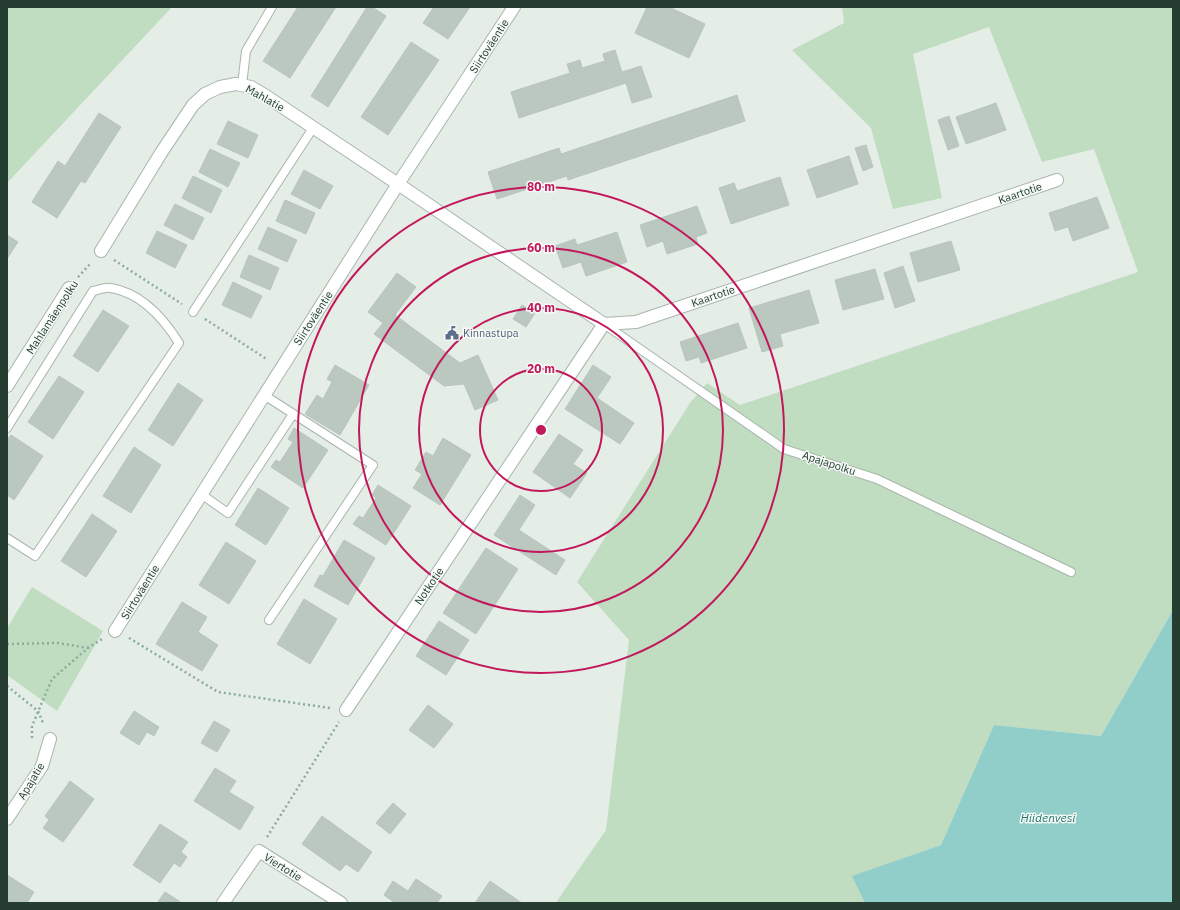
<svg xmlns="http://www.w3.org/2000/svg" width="1180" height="910" font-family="'IBM Plex Sans',sans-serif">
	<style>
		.green { fill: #c0dcc1 }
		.water { fill: #91cdc9 }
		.building { fill: #bac8c0; stroke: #b8c6bd }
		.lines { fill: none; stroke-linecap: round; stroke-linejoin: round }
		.lane-casing { stroke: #a8b5ad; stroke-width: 10 }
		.street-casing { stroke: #a8b5ad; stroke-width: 14 }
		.path { stroke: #88ae99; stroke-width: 2.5; stroke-dasharray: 2 3; stroke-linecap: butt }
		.lane { stroke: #fff; stroke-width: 8 }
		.street { stroke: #fff; stroke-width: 12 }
		.ring { fill: none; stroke: #c2185b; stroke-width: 2 }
		.labels { text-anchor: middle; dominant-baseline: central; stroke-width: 3; stroke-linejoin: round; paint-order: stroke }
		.street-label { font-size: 11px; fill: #253e31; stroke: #f5faf6 }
		.service-label { font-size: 11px; fill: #4e5e75; stroke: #f5faf6; text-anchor: start }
		.water-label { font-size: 12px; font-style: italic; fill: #237570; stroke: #f5faf6 }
		.centre { fill: #c2185b; stroke: #f5faf6; stroke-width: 2 }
		.ring-label { font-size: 12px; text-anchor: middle; font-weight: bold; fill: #c2185b; stroke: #f5faf6; stroke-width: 3; stroke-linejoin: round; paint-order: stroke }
	</style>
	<rect width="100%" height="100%" fill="#e5ede7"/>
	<g class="green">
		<path d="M 7,7 L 172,7 L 7,183 Z"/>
		<path d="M 842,7 L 1173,7 L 1173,610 L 1101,736 L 994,725 L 941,845 L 853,876 L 865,903 L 557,903 L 557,901 L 606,830 L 629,640 L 577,582 L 690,403 L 707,383 L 740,405 L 1138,272 L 1094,149 L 1042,162 L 989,27 L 913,54 L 942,198 L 893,209 L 871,128 L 792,50 L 844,23 Z"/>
		<path d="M 32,587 L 103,631 L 57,711 L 7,675 L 7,628 Z"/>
	</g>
	<path class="water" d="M 1173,610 L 1173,903 L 865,903 L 852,876 L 941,845 L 994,725 L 1101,736 Z"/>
	<g class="building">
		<path d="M 298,7 L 336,7 L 290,78 L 263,61 Z"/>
		<path d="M 367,7 L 372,7 L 386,16 L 328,107 L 311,96 Z"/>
		<path d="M 434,7 L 470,7 L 448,39 L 423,23 Z"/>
		<path d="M 647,7 L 669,7 L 705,24 L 689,58 L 635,33 Z"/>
		<path d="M 411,42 L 439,60 L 388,135 L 361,117 Z"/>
		<path d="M 615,50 L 622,72 L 641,66 L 652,97 L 632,103 L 626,83 L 519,118 L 511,92 L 570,73 L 567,64 L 580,60 L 582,68 L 605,61 L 603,54 Z"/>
		<path d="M 737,95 L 745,121 L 568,180 L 567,176 L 497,199 L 488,172 L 559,148 L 561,154 Z"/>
		<path d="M 996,103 L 1006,130 L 966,144 L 956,117 Z"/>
		<path d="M 99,113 L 121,127 L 85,183 L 81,181 L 57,218 L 32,202 L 58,161 L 65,166 Z"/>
		<path d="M 949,116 L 959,146 L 948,150 L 938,120 Z"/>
		<path d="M 228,121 L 258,135 L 248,158 L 217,144 Z"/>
		<path d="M 866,145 L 873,167 L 863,171 L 855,148 Z"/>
		<path d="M 210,149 L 240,163 L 228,187 L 199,172 Z"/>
		<path d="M 849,156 L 858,184 L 817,198 L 807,170 Z"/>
		<path d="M 304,170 L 333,186 L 320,209 L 291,194 Z"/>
		<path d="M 193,176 L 222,190 L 211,213 L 182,198 Z"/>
		<path d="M 780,177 L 789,205 L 731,224 L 719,188 L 734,183 L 737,191 Z"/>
		<path d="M 1097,197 L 1109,228 L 1073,241 L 1068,227 L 1055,231 L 1049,213 Z"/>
		<path d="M 285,200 L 315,213 L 306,234 L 276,221 Z"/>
		<path d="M 175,204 L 204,218 L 193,240 L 164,225 Z"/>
		<path d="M 697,206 L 707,233 L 696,237 L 698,244 L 667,254 L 663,241 L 647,247 L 640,225 Z"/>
		<path d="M 268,227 L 297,240 L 287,262 L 258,249 Z"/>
		<path d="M 157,231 L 187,245 L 175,268 L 146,253 Z"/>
		<path d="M 617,232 L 627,262 L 586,276 L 581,262 L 563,268 L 555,246 L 575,239 L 577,245 Z"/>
		<path d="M 7,235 L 18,242 L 7,259 Z"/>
		<path d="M 951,241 L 960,270 L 918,282 L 910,253 Z"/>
		<path d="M 249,255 L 279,268 L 270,290 L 240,277 Z"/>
		<path d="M 903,266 L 915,301 L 895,308 L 884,273 Z"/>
		<path d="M 875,269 L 884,299 L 843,310 L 835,280 Z"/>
		<path d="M 397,273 L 416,287 L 395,315 L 460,363 L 478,355 L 498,400 L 475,410 L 464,384 L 444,386 L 374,334 L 383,323 L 368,312 Z"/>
		<path d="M 233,282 L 262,296 L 251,318 L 222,305 Z"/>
		<path d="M 809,290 L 819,323 L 780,334 L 783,346 L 762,352 L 749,308 Z"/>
		<path d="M 522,305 L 535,313 L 526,327 L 513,319 Z"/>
		<path d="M 103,310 L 129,326 L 98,372 L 73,356 Z"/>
		<path d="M 738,323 L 747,348 L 701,363 L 699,357 L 686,361 L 680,342 Z"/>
		<path d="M 335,365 L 369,385 L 340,435 L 305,414 L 317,395 L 323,399 L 332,382 L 327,379 Z"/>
		<path d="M 593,365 L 611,377 L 597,398 L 634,423 L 620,444 L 565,409 Z"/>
		<path d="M 59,376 L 84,392 L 53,439 L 28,422 Z"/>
		<path d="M 178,383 L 203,400 L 173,446 L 148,430 Z"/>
		<path d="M 294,428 L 328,450 L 303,488 L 271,467 L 276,460 L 280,462 L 293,442 L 288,439 Z"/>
		<path d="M 559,434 L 583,450 L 573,464 L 587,473 L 570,498 L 533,472 Z"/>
		<path d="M 11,435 L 43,456 L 14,500 L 7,495 L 7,440 Z"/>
		<path d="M 443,438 L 471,455 L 440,505 L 413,488 L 422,474 L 415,470 L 426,452 L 433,456 Z"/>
		<path d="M 134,447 L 161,465 L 131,513 L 103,496 Z"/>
		<path d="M 378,485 L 411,506 L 386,545 L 353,524 L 359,516 L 363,518 L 376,498 L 372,495 Z"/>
		<path d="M 258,488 L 289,508 L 266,545 L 235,525 Z"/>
		<path d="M 520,495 L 535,505 L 519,530 L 565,560 L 556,575 L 494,535 Z"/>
		<path d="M 92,514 L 117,531 L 86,577 L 61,561 Z"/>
		<path d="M 344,540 L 375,558 L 348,605 L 314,586 L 320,575 L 323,576 Z"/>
		<path d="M 226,542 L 256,561 L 229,604 L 199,585 Z"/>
		<path d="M 486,548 L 518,569 L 476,634 L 443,613 Z"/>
		<path d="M 304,599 L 337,619 L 310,664 L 277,644 Z"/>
		<path d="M 182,602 L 207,617 L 198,632 L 218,645 L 202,671 L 156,644 Z"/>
		<path d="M 439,621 L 469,640 L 446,675 L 416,656 Z"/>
		<path d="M 428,705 L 453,724 L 434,748 L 409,730 Z"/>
		<path d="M 134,711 L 159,727 L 154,736 L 147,732 L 139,745 L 120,733 Z"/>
		<path d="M 214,721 L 230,730 L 217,752 L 201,743 Z"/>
		<path d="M 215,768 L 236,781 L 229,792 L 254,807 L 240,830 L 194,801 Z"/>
		<path d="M 70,781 L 94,799 L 63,842 L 43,828 L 49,820 L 45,816 Z"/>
		<path d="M 393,803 L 406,814 L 390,834 L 376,823 Z"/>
		<path d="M 322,816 L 372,852 L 358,872 L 346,864 L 340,871 L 302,844 Z"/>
		<path d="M 160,824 L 188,842 L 181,852 L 187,857 L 180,867 L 174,863 L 160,883 L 133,865 Z"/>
		<path d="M 7,875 L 34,892 L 27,903 L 7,903 Z"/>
		<path d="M 416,879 L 442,896 L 437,903 L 395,903 L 384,895 L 393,881 L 408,891 Z"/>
		<path d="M 490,881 L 522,903 L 475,903 Z"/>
		<path d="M 165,892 L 182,903 L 157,903 Z"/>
	</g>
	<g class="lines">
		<g class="lane-casing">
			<g id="lane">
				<path d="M 242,85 L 246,51 L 272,7"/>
				<path d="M 193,312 L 313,128"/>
				<path d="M 604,324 L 784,449 L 877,479 L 1071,572"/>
				<path d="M 264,395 L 373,465 L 269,620"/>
				<path d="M 7,428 L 93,291 C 98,290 106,287 111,288 C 141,293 164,319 179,343 L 35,556 L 7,538"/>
				<path d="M 201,494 L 228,513 L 293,414"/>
			</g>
		</g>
		<g class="street-casing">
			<g id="street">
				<path d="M 101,251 L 161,153 L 193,105 L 205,94 L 220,87 L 236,84 L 251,87 L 266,96 L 410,192 L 604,324 L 636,322 L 1057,180"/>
				<path d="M 7,386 L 69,288"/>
				<path d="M 115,631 L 398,184 L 514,7"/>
				<path d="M 346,710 L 604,324"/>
				<path d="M 7,819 L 42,766 L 50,739"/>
				<path d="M 223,903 L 259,851 L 341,903"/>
			</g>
		</g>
		<g class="path">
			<path d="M 114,260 L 182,304"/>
			<path d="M 78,277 L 91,263"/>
			<path d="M 205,319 L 268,360"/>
			<path d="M 129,638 L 218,692 L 330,708"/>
			<path d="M 7,644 L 58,643 L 88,648"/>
			<path d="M 7,686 L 38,711 L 44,725"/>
			<path d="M 32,738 L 32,726 L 52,679 L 88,648 L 102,639"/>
			<path d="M 267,837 L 339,722"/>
		</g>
		<use href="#lane" class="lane"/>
		<use href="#street" class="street"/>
	</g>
	<g class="ring">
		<circle cx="541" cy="430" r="61"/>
		<circle cx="541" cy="430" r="122"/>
		<circle cx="541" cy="430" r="182"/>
		<circle cx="541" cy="430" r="243"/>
	</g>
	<defs>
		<g id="civic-bare" transform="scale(1.08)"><path d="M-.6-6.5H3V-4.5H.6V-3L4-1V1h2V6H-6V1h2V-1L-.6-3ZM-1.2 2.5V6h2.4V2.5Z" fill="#5c6f8a" stroke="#f5faf6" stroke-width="2.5" paint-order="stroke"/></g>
	</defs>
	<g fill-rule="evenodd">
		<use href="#civic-bare" x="452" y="333"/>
	</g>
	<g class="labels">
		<g class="street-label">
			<text transform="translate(489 46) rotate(-57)">Siirtoväentie</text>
			<text transform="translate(265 98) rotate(29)">Mahlatie</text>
			<text transform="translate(1020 193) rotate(-19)">Kaartotie</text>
			<text transform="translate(713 296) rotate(-19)">Kaartotie</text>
			<text transform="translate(52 317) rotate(-57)">Mahlamäenpolku</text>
			<text transform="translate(313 318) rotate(-57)">Siirtoväentie</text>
			<text transform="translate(829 463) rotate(18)">Apajapolku</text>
			<text transform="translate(429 586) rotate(-56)">Notkotie</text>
			<text transform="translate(140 592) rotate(-58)">Siirtoväentie</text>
			<text transform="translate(31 781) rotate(-59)">Apajatie</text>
			<text transform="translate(283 867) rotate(32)">Viertotie</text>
		</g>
		<g class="service-label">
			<text x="463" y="333">Kinnastupa</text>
		</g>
		<g class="water-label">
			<text x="1048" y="817">Hiidenvesi</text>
		</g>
	</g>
	<circle cx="541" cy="430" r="6" class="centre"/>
	<g class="ring-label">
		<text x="541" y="191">80 m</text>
		<text x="541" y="252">60 m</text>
		<text x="541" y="312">40 m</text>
		<text x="541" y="373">20 m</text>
	</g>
	<rect width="1180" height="910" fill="none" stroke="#253e31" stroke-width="16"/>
</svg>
